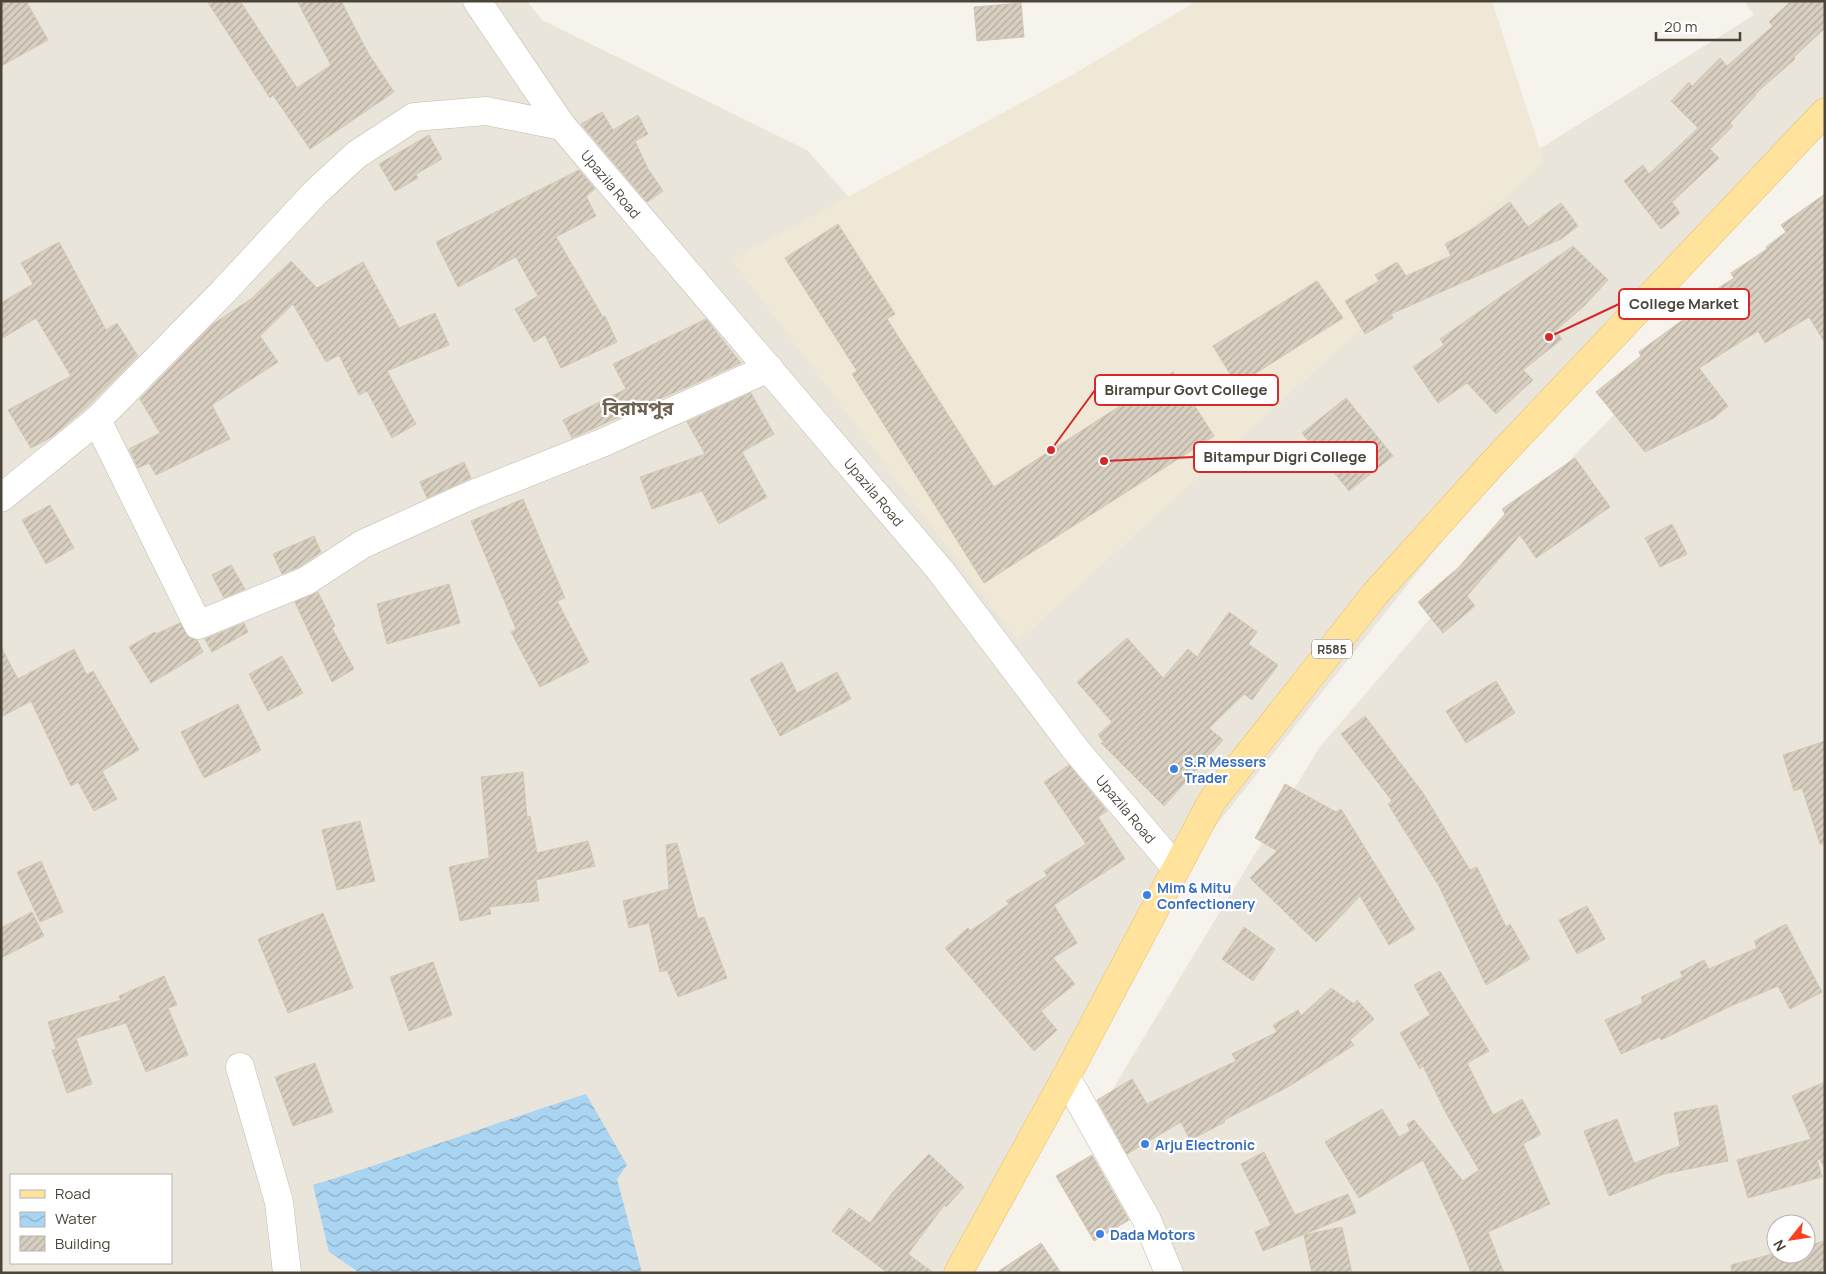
<svg xmlns="http://www.w3.org/2000/svg" width="1826" height="1274" font-family="Manrope,'Noto Sans Bengali',sans-serif">
	<style>
		.residential { fill: #eae5da; fill-rule: evenodd }
		.education { fill: #efe8d6 }
		.water { fill: url(#water-waves) }
		.building { fill: url(#building-hatch); stroke: #d3c7b4 }
		.lines { fill: none; stroke-linecap: round; stroke-linejoin: round }
		.minor-casing { stroke: #c2bbae; stroke-width: 29 }
		.major-casing { stroke: #e6c16a; stroke-width: 29 }
		.minor { stroke: #fff; stroke-width: 28 }
		.major { stroke: #ffe39c; stroke-width: 28 }
		.shop-dot { fill: #3f7fe0; stroke: #fff; stroke-width: 2 }
		.labels { text-anchor: middle; dominant-baseline: central; stroke-width: 4.5; stroke-linejoin: round; paint-order: stroke }
		.shield { fill: #fff; stroke: #817c74; stroke-width: 1 }
		.shield-label { font-size: 12px; font-weight: bold; fill: #4b4439 }
		.street-label { font-size: 14px; fill: #4b4439; stroke: #fff }
		.shop-label { font-size: 14px; font-weight: bold; fill: #366cbe; stroke: #fff; text-anchor: start }
		.district-label { font-size: 19px; font-weight: bold; fill: #6e6250; stroke: #fff }
		.leader { fill: none; stroke: #d62828; stroke-width: 2 }
		.callout-dot { fill: #d62828; stroke: #fff; stroke-width: 2 }
		.callout { fill: #fff; stroke: #d62828; stroke-width: 2 }
		.callout-label { font-size: 15px; text-anchor: middle; font-weight: bold; fill: #4b4439 }
	</style>
	<defs>
		<pattern id="water-waves" width="16" height="10" patternUnits="userSpaceOnUse" patternTransform="scale(1.25)"><rect width="16" height="10" fill="#a9d4f2"/><path d="M0 5q4-4 8 0t8 0" fill="none" stroke="#8caec5"/></pattern>
		<pattern id="building-hatch" width="6" height="6" patternUnits="userSpaceOnUse" patternTransform="scale(1.25)"><rect width="6" height="6" fill="#d8cfc1"/><path d="M-1 1l2-2M0 6l6-6M5 7l2-2" fill="none" stroke="#b1aa9e"/></pattern>
	</defs>
	<rect width="100%" height="100%" fill="#f6f3ec"/>
	<g class="residential">
		<path d="M 1,1 L 527,1 L 542,20 L 807,150 L 1068,443 L 1754,15 L 1744,1 L 1825,1 L 1825,130 L 1513,452 L 1199,847 L 962,1273 L 1,1273 ZM 11,1175 L 171,1175 L 171,1263 L 11,1263 Z"/>
		<path d="M 1825,198 L 1825,1273 L 1181,1273 L 1103,1105 L 1319,748 L 1536,495 ZM 1776,1224 L 1806,1224 L 1806,1254 L 1776,1254 Z"/>
	</g>
	<path class="education" d="M 1197,1 L 1492,1 L 1544,162 L 1018,641 L 732,260 L 1072,75 Z"/>
	<path class="water" d="M 586,1094 L 627,1165 L 617,1179 L 642,1273 L 360,1273 L 329,1252 L 313,1185 C 405,1157 494,1123 586,1094 Z"/>
	<g class="building">
		<path d="M 1,1 L 26,1 L 48,40 L 1,66 Z"/>
		<path d="M 207,1 L 240,1 L 297,88 L 331,65 L 297,1 L 341,1 L 368,53 L 394,92 L 310,149 L 273,95 L 270,98 Z"/>
		<path d="M 1791,1 L 1825,1 L 1825,28 L 1794,57 L 1795,59 L 1755,94 L 1756,95 L 1730,123 L 1733,126 L 1710,149 L 1719,158 L 1672,202 L 1680,213 L 1661,229 L 1624,181 L 1643,165 L 1649,174 L 1698,128 L 1671,101 L 1689,82 L 1692,86 L 1720,58 L 1727,66 L 1773,26 L 1769,22 Z"/>
		<path d="M 1021,3 L 1024,37 L 977,41 L 974,7 Z"/>
		<path d="M 602,112 L 613,130 L 638,115 L 648,134 L 635,141 L 648,169 L 663,191 L 647,202 L 581,124 Z"/>
		<path d="M 429,135 L 442,159 L 416,174 L 418,178 L 395,191 L 379,164 Z"/>
		<path d="M 579,170 L 595,189 L 586,196 L 596,216 L 556,237 L 603,317 L 605,316 L 617,342 L 561,368 L 545,335 L 534,342 L 515,309 L 538,296 L 516,257 L 458,287 L 436,242 Z"/>
		<path d="M 1825,194 L 1825,343 L 1809,317 L 1765,343 L 1758,331 L 1699,368 L 1728,406 L 1714,418 L 1645,452 L 1596,392 L 1641,356 L 1639,352 L 1688,316 L 1684,310 L 1734,278 L 1731,273 L 1767,249 L 1766,247 L 1786,232 L 1781,225 Z"/>
		<path d="M 1510,202 L 1528,227 L 1561,203 L 1578,226 L 1561,239 L 1391,314 L 1393,318 L 1365,334 L 1345,301 L 1379,281 L 1375,275 L 1397,262 L 1406,276 L 1451,256 L 1445,244 L 1474,228 Z"/>
		<path d="M 838,224 L 895,314 L 887,319 L 994,487 L 1173,372 L 1214,436 L 984,583 L 852,374 L 857,371 L 785,258 Z"/>
		<path d="M 59,242 L 106,330 L 117,323 L 138,356 L 86,408 L 50,438 L 31,448 L 8,410 L 71,376 L 36,318 L 1,339 L 1,303 L 33,284 L 21,263 Z"/>
		<path d="M 1573,246 L 1608,280 L 1584,306 L 1555,331 L 1562,339 L 1523,370 L 1533,380 L 1496,414 L 1467,383 L 1438,403 L 1413,367 L 1444,345 L 1440,339 Z"/>
		<path d="M 291,261 L 317,288 L 363,262 L 399,328 L 435,313 L 449,345 L 387,371 L 416,424 L 392,438 L 367,391 L 359,395 L 339,355 L 326,362 L 293,304 L 260,336 L 278,362 L 212,405 L 230,439 L 156,475 L 149,463 L 138,468 L 129,449 L 160,433 L 140,399 L 213,324 L 251,299 Z"/>
		<path d="M 1317,281 L 1343,318 L 1237,385 L 1213,346 Z"/>
		<path d="M 706,319 L 741,363 L 572,438 L 563,420 L 626,389 L 613,364 Z"/>
		<path d="M 751,393 L 774,434 L 742,452 L 767,497 L 719,524 L 702,491 L 652,509 L 640,477 L 705,454 L 687,422 Z"/>
		<path d="M 1346,398 L 1393,456 L 1349,491 L 1302,433 Z"/>
		<path d="M 1575,458 L 1610,507 L 1536,558 L 1520,535 L 1467,596 L 1475,606 L 1443,633 L 1418,602 L 1458,568 L 1505,514 L 1502,509 Z"/>
		<path d="M 464,462 L 471,478 L 427,498 L 420,482 Z"/>
		<path d="M 523,499 L 565,598 L 557,601 L 589,662 L 540,687 L 511,632 L 516,629 L 471,521 Z"/>
		<path d="M 50,505 L 74,548 L 46,564 L 22,520 Z"/>
		<path d="M 1672,524 L 1687,554 L 1660,567 L 1645,538 Z"/>
		<path d="M 314,536 L 321,552 L 299,567 L 282,574 L 273,554 Z"/>
		<path d="M 231,565 L 245,589 L 224,598 L 212,575 Z"/>
		<path d="M 449,584 L 460,623 L 387,644 L 377,604 Z"/>
		<path d="M 318,592 L 335,626 L 332,628 L 354,669 L 332,682 L 295,602 Z"/>
		<path d="M 1229,612 L 1257,632 L 1248,644 L 1278,665 L 1252,700 L 1244,694 L 1209,728 L 1223,740 L 1164,806 L 1101,743 L 1104,742 L 1098,735 L 1112,722 L 1077,682 L 1127,638 L 1163,678 L 1188,649 L 1197,657 Z"/>
		<path d="M 180,623 L 189,637 L 197,640 L 203,652 L 151,683 L 129,647 L 155,632 L 156,634 Z"/>
		<path d="M 244,623 L 248,632 L 212,652 L 205,639 Z"/>
		<path d="M 1,647 L 18,679 L 74,649 L 87,675 L 93,671 L 139,750 L 102,771 L 117,799 L 94,811 L 78,782 L 71,786 L 31,701 L 1,717 Z"/>
		<path d="M 282,656 L 303,693 L 268,711 L 249,674 Z"/>
		<path d="M 782,662 L 797,693 L 837,672 L 851,699 L 780,736 L 750,679 Z"/>
		<path d="M 1496,681 L 1515,713 L 1466,743 L 1446,711 Z"/>
		<path d="M 238,704 L 261,750 L 204,778 L 181,732 Z"/>
		<path d="M 1365,716 L 1423,793 L 1470,870 L 1477,867 L 1506,927 L 1510,924 L 1530,959 L 1486,985 L 1439,886 L 1388,804 L 1392,801 L 1341,734 Z"/>
		<path d="M 1825,741 L 1825,844 L 1820,844 L 1802,788 L 1794,791 L 1783,755 Z"/>
		<path d="M 1069,765 L 1107,811 L 1098,817 L 1125,859 L 1054,905 L 1077,943 L 1053,958 L 1075,984 L 1041,1011 L 1057,1030 L 1034,1051 L 945,948 L 968,928 L 970,931 L 1009,904 L 1006,901 L 1047,876 L 1044,871 L 1086,844 L 1044,782 Z"/>
		<path d="M 523,772 L 527,817 L 530,816 L 537,853 L 588,841 L 595,866 L 536,880 L 539,901 L 489,907 L 491,914 L 460,921 L 449,867 L 489,858 L 489,855 L 481,777 Z"/>
		<path d="M 1285,784 L 1336,812 L 1341,809 L 1415,929 L 1389,945 L 1360,896 L 1316,942 L 1250,878 L 1277,851 L 1255,838 Z"/>
		<path d="M 360,821 L 375,881 L 337,890 L 322,830 Z"/>
		<path d="M 677,843 L 698,919 L 704,917 L 727,978 L 678,997 L 667,970 L 660,972 L 649,923 L 629,928 L 623,901 L 669,889 L 666,845 Z"/>
		<path d="M 41,861 L 63,912 L 40,922 L 17,872 Z"/>
		<path d="M 1587,906 L 1605,939 L 1577,954 L 1559,920 Z"/>
		<path d="M 32,912 L 44,936 L 1,958 L 1,928 Z"/>
		<path d="M 323,913 L 353,988 L 288,1013 L 258,939 Z"/>
		<path d="M 1786,924 L 1822,992 L 1790,1009 L 1778,986 L 1733,1005 L 1661,1040 L 1660,1037 L 1621,1054 L 1605,1020 L 1643,1003 L 1641,997 L 1683,977 L 1680,972 L 1704,960 L 1709,969 L 1757,948 L 1754,941 Z"/>
		<path d="M 1244,927 L 1275,949 L 1253,981 L 1222,959 Z"/>
		<path d="M 433,962 L 452,1015 L 409,1031 L 390,977 Z"/>
		<path d="M 1440,971 L 1489,1051 L 1467,1063 L 1493,1115 L 1522,1099 L 1541,1134 L 1523,1144 L 1550,1204 L 1488,1232 L 1504,1273 L 1471,1273 L 1455,1230 L 1423,1160 L 1359,1198 L 1325,1142 L 1382,1109 L 1399,1137 L 1410,1131 L 1407,1124 L 1414,1120 L 1463,1181 L 1479,1170 L 1446,1113 L 1423,1066 L 1420,1069 L 1400,1033 L 1430,1015 L 1414,985 Z"/>
		<path d="M 164,976 L 177,1005 L 168,1008 L 188,1055 L 146,1072 L 126,1023 L 76,1038 L 92,1084 L 67,1093 L 52,1050 L 56,1049 L 48,1022 L 121,1000 L 119,996 Z"/>
		<path d="M 1331,988 L 1354,1004 L 1357,1000 L 1374,1019 L 1350,1040 L 1354,1045 L 1288,1087 L 1224,1120 L 1225,1122 L 1190,1140 L 1181,1122 L 1127,1154 L 1097,1100 L 1132,1079 L 1147,1104 L 1236,1061 L 1232,1054 L 1277,1032 L 1273,1025 L 1298,1010 L 1301,1016 Z"/>
		<path d="M 315,1063 L 333,1112 L 293,1126 L 275,1077 Z"/>
		<path d="M 1825,1082 L 1825,1169 L 1820,1159 L 1817,1160 L 1822,1177 L 1748,1198 L 1737,1160 L 1811,1139 L 1792,1096 Z"/>
		<path d="M 1717,1105 L 1728,1161 L 1664,1174 L 1609,1196 L 1584,1131 L 1617,1119 L 1634,1163 L 1680,1146 L 1674,1113 Z"/>
		<path d="M 1264,1152 L 1295,1215 L 1348,1194 L 1356,1213 L 1263,1251 L 1255,1232 L 1271,1225 L 1241,1164 Z"/>
		<path d="M 929,1154 L 964,1187 L 946,1207 L 944,1205 L 908,1254 L 934,1273 L 888,1273 L 832,1231 L 849,1208 L 870,1223 L 892,1193 Z"/>
		<path d="M 1092,1155 L 1129,1220 L 1094,1241 L 1056,1176 Z"/>
		<path d="M 1342,1227 L 1352,1273 L 1312,1273 L 1304,1235 Z"/>
		<path d="M 1825,1241 L 1825,1273 L 1732,1273 L 1731,1265 L 1776,1253 L 1806,1254 L 1806,1246 Z"/>
		<path d="M 1041,1243 L 1061,1273 L 996,1273 Z"/>
	</g>
	<g class="lines">
		<g class="minor-casing">
			<g id="minor">
				<path d="M 477,1 L 562,126 L 940,570 L 1076,750 L 1176,868"/>
				<path d="M 97,420 L 198,625 L 306,581 L 363,544 L 471,495 L 602,443 L 769,368"/>
				<path d="M 1,498 L 97,420 L 223,292 L 315,193 L 356,155 L 414,117 L 486,111 L 562,126"/>
				<path d="M 240,1067 L 279,1202 L 287,1273"/>
				<path d="M 1066,1077 L 1147,1220 L 1169,1273"/>
			</g>
		</g>
		<g class="major-casing">
			<path id="major" d="M 958,1273 L 1066,1077 L 1212,801 L 1375,594 L 1493,463 L 1825,112"/>
		</g>
		<use href="#minor" class="minor"/>
		<use href="#major" class="major"/>
	</g>
	<g class="shop-dot">
		<circle cx="1174" cy="769" r="5"/>
		<circle cx="1147" cy="895" r="5"/>
		<circle cx="1145" cy="1144" r="5"/>
		<circle cx="1100" cy="1234" r="5"/>
	</g>
	<g class="labels">
		<rect class="shield" x="1312" y="639.5" width="40" height="19" rx="4"/>
		<g class="shield-label">
			<text x="1332" y="649">R585</text>
		</g>
		<g class="street-label">
			<text transform="translate(611 184) rotate(50)">Upazila Road</text>
			<text transform="translate(874 492) rotate(50)">Upazila Road</text>
			<text transform="translate(1126 809) rotate(50)">Upazila Road</text>
		</g>
		<g class="shop-label">
			<text x="1184" y="761">S.R Messers<tspan x="1184" dy="16">Trader</tspan></text>
			<text x="1157" y="887">Mim &amp; Mitu<tspan x="1157" dy="16">Confectionery</tspan></text>
			<text x="1155" y="1144">Arju Electronic</text>
			<text x="1110" y="1234">Dada Motors</text>
		</g>
		<g class="district-label">
			<text x="638" y="408">বিরামপুর</text>
		</g>
	</g>
	<path class="leader" d="M1549 337L1619 304M1051 450L1095 390M1104 461L1194 457"/>
	<g class="callout-dot">
		<circle cx="1549" cy="337" r="5"/>
		<circle cx="1051" cy="450" r="5"/>
		<circle cx="1104" cy="461" r="5"/>
	</g>
	<g class="callout">
		<rect x="1619" y="289" width="130" height="30" rx="5"/>
		<rect x="1095" y="375" width="183" height="30" rx="5"/>
		<rect x="1194" y="442" width="183" height="30" rx="5"/>
	</g>
	<g class="callout-label">
		<text x="1684" y="309">College Market</text>
		<text x="1186" y="395">Birampur Govt College</text>
		<text x="1285" y="462">Bitampur Digri College</text>
	</g>
	<rect width="1826" height="1274" fill="none" stroke="#4b4439" stroke-width="5"/>
	<rect x="10" y="1174" width="162" height="90" fill="#ffffff" stroke="#b7b4b0"/>
	<rect x="20" y="1190" width="25" height="8" fill="#ffe39c" stroke="#b7b4b0"/>
	<text x="55" y="1199" font-size="15" fill="#4b4439">Road</text>
	<rect x="20" y="1212" width="25" height="15" fill="url(#water-waves)" stroke="#b7b4b0"/>
	<text x="55" y="1224" font-size="15" fill="#4b4439">Water</text>
	<rect x="20" y="1236" width="25" height="15" fill="url(#building-hatch)" stroke="#b7b4b0"/>
	<text x="55" y="1249" font-size="15" fill="#4b4439">Building</text>
	<g transform="translate(1791 1239) rotate(240)"><circle r="24" fill="#ffffff" stroke="#b7b4b0"/>
	<path d="M0-4L9 19L0 12L-9 19Z" fill="#fc3f1d"/>
	<text y="-8" font-size="14" font-weight="bold" text-anchor="middle" fill="#4b4439">N</text>
	</g>
	<path d="M1656 32v8h84v-8" fill="none" stroke="#4b4439" stroke-width="2.5"/>
	<text x="1664" y="32" font-size="15" fill="#4b4439" stroke="#ffffff" stroke-width="4" paint-order="stroke">20 m</text>
</svg>
